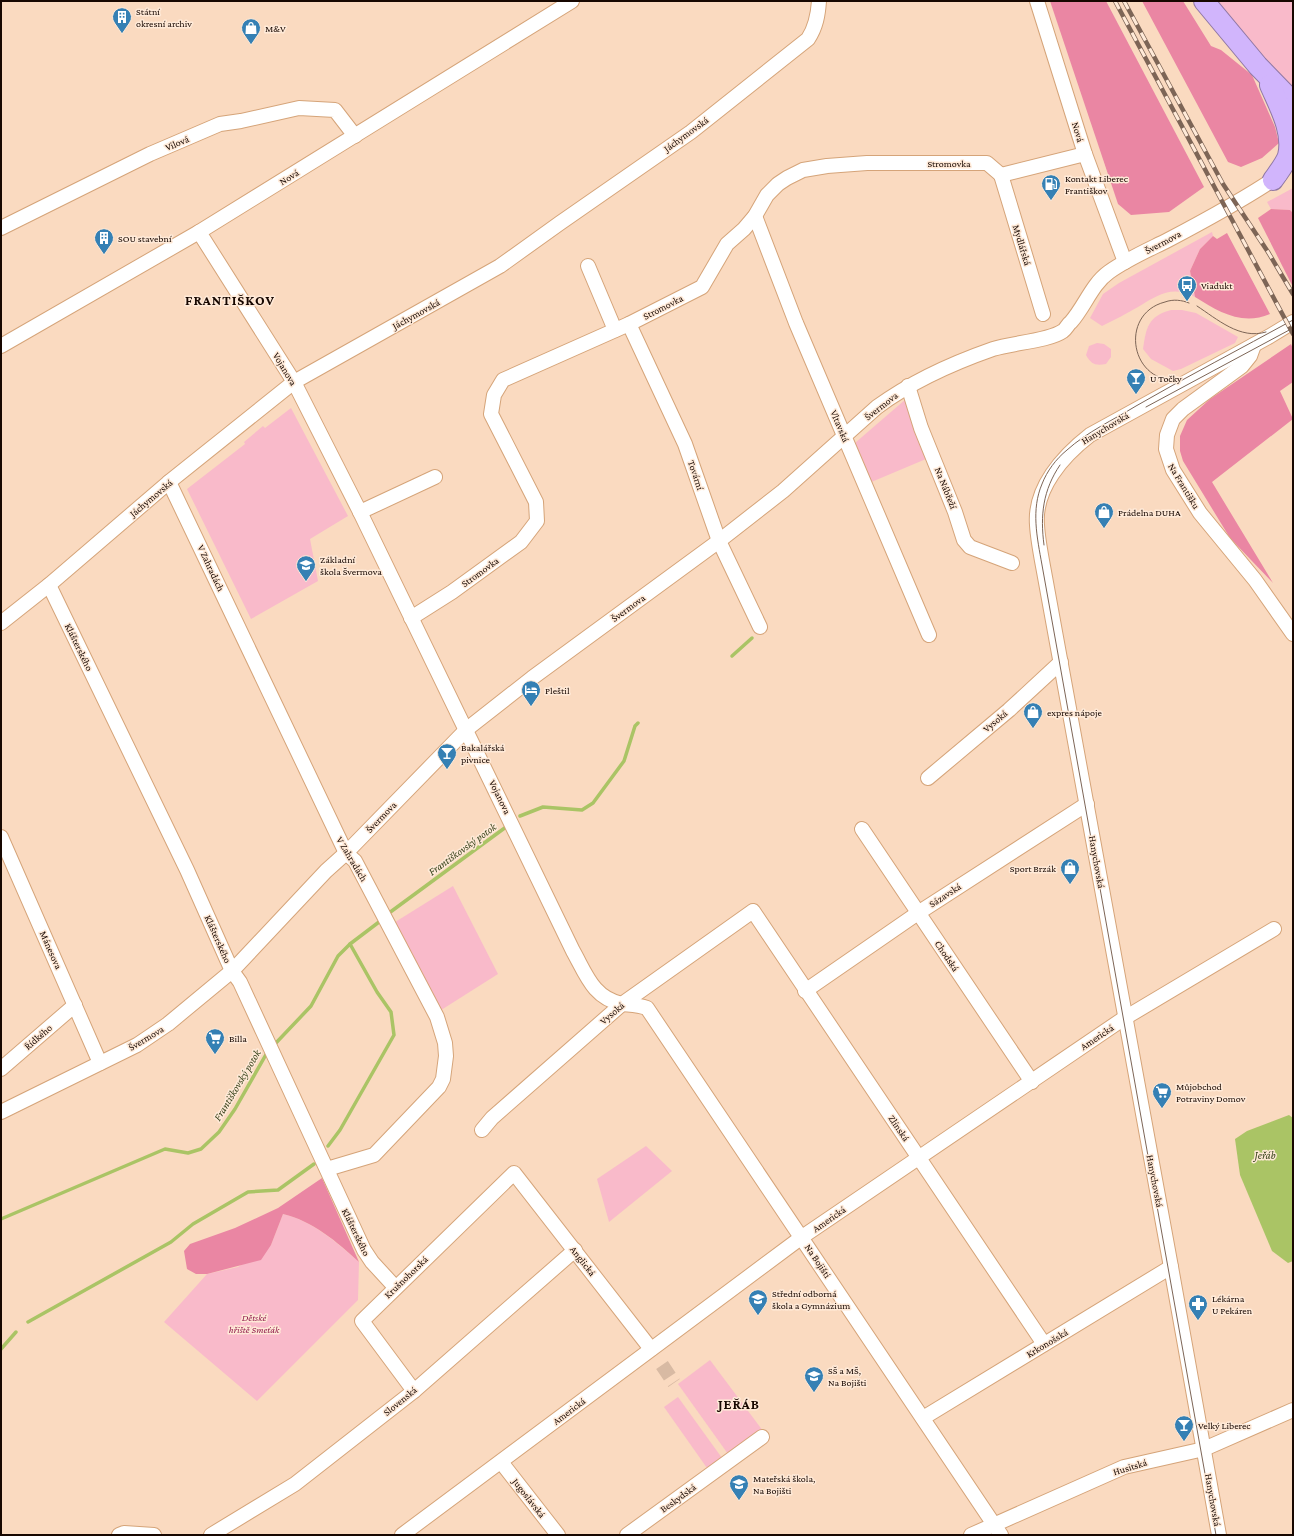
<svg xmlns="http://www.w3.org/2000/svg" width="1294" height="1536" font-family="'Crimson Pro',serif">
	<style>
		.green { fill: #f9baca }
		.forest { fill: #ea86a3 }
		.water { fill: #aac465 }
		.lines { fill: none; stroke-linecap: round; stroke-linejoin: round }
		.stream { stroke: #aac465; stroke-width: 3.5 }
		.minor-tunnel { stroke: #d8baa3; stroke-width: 14; stroke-dasharray: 14 7; stroke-linecap: butt }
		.minor-casing { stroke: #d5a479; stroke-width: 16 }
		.highway-casing { stroke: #9078a4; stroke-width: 22 }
		.minor { stroke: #fff; stroke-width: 14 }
		.highway { stroke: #d1b5fc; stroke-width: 20 }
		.tram { stroke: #7d6556; stroke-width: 1 }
		.rail-casing { stroke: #7d6556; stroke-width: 4.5 }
		.rail { stroke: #ffead8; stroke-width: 3; stroke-dasharray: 9; stroke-linecap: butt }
		.labels { text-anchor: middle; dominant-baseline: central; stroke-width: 3; stroke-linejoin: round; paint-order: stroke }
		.poi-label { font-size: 10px; fill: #170700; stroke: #ffead8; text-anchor: start }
		.street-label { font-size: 10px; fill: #170700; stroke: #ffead8 }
		.park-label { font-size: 10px; font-style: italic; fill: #911a4b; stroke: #ffead8 }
		.water-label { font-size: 11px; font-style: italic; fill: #364119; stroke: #ffead8 }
		.district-label { font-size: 14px; font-weight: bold; letter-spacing: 1px; fill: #170700; stroke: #ffead8 }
	</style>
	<rect width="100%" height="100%" fill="#fadac0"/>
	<g class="green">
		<path d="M 1214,1 L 1293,1 L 1293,90 L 1285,83 Z"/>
		<path d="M 1293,188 L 1293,213 L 1290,210 L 1271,209 L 1267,202 Z"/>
		<path d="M 1212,232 L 1213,236 L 1200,249 L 1190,271 L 1195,297 C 1172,285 1158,295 1138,307 C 1126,314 1114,320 1102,326 L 1090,318 L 1103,294 L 1119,283 Z"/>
		<path d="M 1171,310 L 1182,310 L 1196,313 L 1238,337 L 1235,343 L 1181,369 L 1173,371 L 1151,359 L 1143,349 C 1146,328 1148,316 1171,310 Z"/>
		<path d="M 1097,343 L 1104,344 L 1111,349 L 1111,357 L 1106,364 C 1095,366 1091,364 1086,355 L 1089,346 Z"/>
		<path d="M 906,399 L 926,459 L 869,483 L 855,443 Z"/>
		<path d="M 291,408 L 348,516 L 310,539 L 318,581 L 251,619 L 187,489 L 245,444 L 244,442 L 263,426 L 265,428 Z"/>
		<path d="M 453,886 L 498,974 L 438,1012 L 392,924 Z"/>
		<path d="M 646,1146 L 672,1171 L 609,1222 L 597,1179 Z"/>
		<path d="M 283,1214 C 313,1221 336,1242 359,1262 L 358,1300 L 257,1401 L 164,1322 L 207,1274 L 238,1267 L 271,1245 Z"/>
		<path d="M 710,1360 L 763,1431 L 728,1454 L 678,1384 Z"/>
		<path d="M 678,1397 L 722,1458 L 707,1468 L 664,1407 Z"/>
	</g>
	<g class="forest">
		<path d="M 1050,1 L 1106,1 L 1204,187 L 1169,212 L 1131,215 L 1118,204 Z"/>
		<path d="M 1142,1 L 1183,1 L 1211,46 L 1221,50 L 1252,75 L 1275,127 L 1279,143 L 1262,158 L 1241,167 L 1228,162 Z"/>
		<path d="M 1271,209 L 1290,210 L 1293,213 L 1293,287 L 1258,218 Z"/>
		<path d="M 1227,233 L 1270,314 C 1242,326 1219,312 1195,297 L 1190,271 L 1200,249 L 1213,236 L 1217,239 Z"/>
		<path d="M 1291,344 L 1293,349 L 1293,382 L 1280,391 L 1293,419 L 1212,482 L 1273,583 L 1230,538 L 1183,461 L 1180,451 L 1180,436 L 1187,420 L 1210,399 Z"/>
		<path d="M 322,1178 L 359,1262 C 337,1242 313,1221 283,1214 L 271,1245 L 261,1260 L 207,1274 L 196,1274 L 187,1269 L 184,1251 L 190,1244 L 235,1228 L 278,1208 Z"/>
	</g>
	<path class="water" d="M 1289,1115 L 1293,1118 L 1293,1261 L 1288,1263 L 1272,1251 L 1240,1175 L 1235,1139 L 1247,1131 Z"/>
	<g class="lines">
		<g class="stream">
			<path d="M 732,656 L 752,638"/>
			<path d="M 520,816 L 543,807 L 582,810 L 593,803 L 624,761 L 635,726 L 638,723"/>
			<path d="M 389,913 L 506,827"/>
			<path d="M 274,1045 L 311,1006 L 338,956 L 350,944 L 379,922"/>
			<path d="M 328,1146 L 340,1130 L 394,1035 L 391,1012 L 377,992 L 350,944"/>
			<path d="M 1,1219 L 165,1149 L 188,1153 L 201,1149 L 219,1132 L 235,1109 L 268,1051"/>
			<path d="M 28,1322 L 171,1242 L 193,1224 L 248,1192 L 278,1190 L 314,1164"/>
			<path d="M 1,1349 L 16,1332"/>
		</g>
		<path class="minor-tunnel" d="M 662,1365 L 674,1383"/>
		<g class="minor-casing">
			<g id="minor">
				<path d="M 1037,1 L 1085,154 L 1125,262"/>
				<path d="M 1001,175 L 1043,314"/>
				<path d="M 1001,175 L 1085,154"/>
				<path d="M 755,216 L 796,323 L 929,635"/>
				<path d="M 1,228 L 150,154 L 220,124 L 241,121 L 299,108 L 335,110 L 355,136"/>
				<path d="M 199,232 L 294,382 L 360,512 L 573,951 C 586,974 593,998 622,1004 C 631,1005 638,1005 647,1008 L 1001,1535"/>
				<path d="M 588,266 L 615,330"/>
				<path d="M 629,324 L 685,444 L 719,541 L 760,627"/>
				<path d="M 1254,345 L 1250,356 L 1242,366 L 1183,409 L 1173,419 L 1167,435 L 1166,449 L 1173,470 L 1200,513 L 1255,580 L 1293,634"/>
				<path d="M 1,346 L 199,232 L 572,1"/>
				<path d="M 908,386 L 921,428 L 955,512 L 964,540 L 970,547 L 1012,563"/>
				<path d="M 169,482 L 346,853 L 355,861 L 437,1017 L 445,1043 L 446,1056 L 443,1079 L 439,1087 L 374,1155 L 327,1169"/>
				<path d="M 360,512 L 435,477"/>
				<path d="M 49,585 L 187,870 L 232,971 L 240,982 L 364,1250 L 372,1262 L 395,1287"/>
				<path d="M 411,618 L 452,592 L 521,542 L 537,521 L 536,502 L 491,414 L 494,395 L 503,380 L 629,324 L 702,287 L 727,244 L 744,229 L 755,216 L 767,195 L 778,184 L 787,178 L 803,170 L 827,166 L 867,163 L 987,163 L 1001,175"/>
				<path d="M 1,623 L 49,585 L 169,482 L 294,382 L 500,266 L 560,223 L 691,132 L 808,39 C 816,27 818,15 819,1"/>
				<path d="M 928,778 L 1009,710 L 1061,662"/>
				<path d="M 862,829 L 1032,1082"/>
				<path d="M 1,837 L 100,1063"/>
				<path d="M 805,991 L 918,913 L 1087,804"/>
				<path d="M 1,1069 L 75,1005"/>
				<path d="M 1,1112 L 137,1045 L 168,1024 L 232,971 L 326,871 L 346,853 L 467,729 L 532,678 L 719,541 L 783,491 L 877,407 C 911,382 953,363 993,349 C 1011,343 1049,341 1063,331 C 1066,329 1068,324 1071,322 C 1085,306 1092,284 1109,272 C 1127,259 1148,250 1168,240 C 1206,220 1245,199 1280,175"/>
				<path d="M 482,1130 L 492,1118 L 622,1004 L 753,911 L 1044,1344"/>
				<path d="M 414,1391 L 362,1321 L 514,1173 L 651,1349"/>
				<path d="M 923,1418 L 1171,1267"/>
				<path d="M 501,1462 L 558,1535"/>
				<path d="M 119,1535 L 124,1533 L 154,1535"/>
				<path d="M 211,1535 L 295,1484 L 414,1391 L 575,1250"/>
				<path d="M 402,1535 L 802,1237 L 1123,1019 L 1274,929"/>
				<path d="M 627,1535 L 762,1437"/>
				<path d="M 971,1535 L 1124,1467 L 1204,1449 L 1293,1410"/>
				<path d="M 1219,1535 L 1171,1267 L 1045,577 C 1042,560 1038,542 1037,525 C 1034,488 1063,456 1090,435 L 1270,336 L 1293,322"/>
			</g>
		</g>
		<g class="highway-casing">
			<g id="highway">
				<path d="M 1204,1 L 1258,66 L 1293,102"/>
				<path d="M 1270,85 C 1279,106 1294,132 1288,156 C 1285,164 1278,173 1273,180"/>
			</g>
		</g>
		<use href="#minor" class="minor"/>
		<use href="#highway" class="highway"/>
		<g class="tram">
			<path d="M 1197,306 C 1217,319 1240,340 1266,332"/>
			<path d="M 1181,380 C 1130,386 1118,314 1165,302 C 1173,299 1182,300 1189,303"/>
			<path d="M 1146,407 L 1293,328"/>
			<path d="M 1044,545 C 1040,515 1043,490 1060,465"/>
			<path d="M 1216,1535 L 1042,565 C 1037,537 1031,510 1042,484 C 1047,471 1056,459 1067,450 C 1087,432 1113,420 1136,406 C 1188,376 1240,349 1293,320"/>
		</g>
		<g class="rail-casing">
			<g id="rail">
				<path d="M 1115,1 L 1293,334"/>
				<path d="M 1124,1 L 1223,184 L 1268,252 L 1293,294"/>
			</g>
		</g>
		<use href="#rail" class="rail"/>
	</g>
	<defs>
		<g id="building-pin" transform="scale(1)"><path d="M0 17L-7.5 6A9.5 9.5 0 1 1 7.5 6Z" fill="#3580b4" stroke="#ffead8"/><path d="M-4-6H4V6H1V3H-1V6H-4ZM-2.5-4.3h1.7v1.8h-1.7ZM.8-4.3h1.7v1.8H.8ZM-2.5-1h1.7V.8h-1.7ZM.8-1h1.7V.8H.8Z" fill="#fff"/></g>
		<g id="shop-pin" transform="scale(1)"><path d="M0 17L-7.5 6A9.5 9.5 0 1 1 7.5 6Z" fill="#3580b4" stroke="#ffead8"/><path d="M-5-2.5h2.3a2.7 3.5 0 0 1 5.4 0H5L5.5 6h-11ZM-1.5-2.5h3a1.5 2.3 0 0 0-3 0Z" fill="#fff"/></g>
		<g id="fuel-pin" transform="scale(1)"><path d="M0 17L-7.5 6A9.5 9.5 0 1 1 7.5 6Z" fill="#3580b4" stroke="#ffead8"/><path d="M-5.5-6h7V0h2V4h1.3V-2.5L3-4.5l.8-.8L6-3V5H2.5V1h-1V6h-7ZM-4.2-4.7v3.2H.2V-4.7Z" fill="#fff"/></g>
		<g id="bus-pin" transform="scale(1)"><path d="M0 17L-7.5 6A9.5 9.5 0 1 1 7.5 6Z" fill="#3580b4" stroke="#ffead8"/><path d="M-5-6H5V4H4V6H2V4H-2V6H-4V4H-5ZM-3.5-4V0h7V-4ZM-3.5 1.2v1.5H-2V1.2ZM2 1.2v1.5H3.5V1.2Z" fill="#fff"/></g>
		<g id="bar-pin" transform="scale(1)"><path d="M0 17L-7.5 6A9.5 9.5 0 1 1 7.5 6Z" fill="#3580b4" stroke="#ffead8"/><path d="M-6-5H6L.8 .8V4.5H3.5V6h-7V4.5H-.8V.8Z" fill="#fff"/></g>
		<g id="school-pin" transform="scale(1)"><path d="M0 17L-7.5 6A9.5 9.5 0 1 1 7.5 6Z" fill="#3580b4" stroke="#ffead8"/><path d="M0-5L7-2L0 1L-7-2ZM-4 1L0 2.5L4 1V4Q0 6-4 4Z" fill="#fff"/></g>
		<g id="hotel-pin" transform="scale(1)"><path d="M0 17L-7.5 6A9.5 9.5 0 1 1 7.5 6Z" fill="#3580b4" stroke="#ffead8"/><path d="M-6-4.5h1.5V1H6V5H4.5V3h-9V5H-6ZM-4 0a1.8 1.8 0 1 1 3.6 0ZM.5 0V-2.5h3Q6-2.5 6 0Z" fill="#fff"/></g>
		<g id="supermarket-pin" transform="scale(1)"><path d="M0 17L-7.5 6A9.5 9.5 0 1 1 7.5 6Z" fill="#3580b4" stroke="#ffead8"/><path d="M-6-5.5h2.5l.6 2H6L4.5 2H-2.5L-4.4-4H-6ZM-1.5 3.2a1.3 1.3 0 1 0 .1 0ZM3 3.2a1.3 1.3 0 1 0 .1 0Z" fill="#fff"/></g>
		<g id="university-pin" transform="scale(1)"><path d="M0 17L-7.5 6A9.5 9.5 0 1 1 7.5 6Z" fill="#3580b4" stroke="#ffead8"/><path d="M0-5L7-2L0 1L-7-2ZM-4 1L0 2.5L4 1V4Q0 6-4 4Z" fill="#fff"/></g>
		<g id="pharmacy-pin" transform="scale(1)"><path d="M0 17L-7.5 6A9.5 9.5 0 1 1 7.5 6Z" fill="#3580b4" stroke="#ffead8"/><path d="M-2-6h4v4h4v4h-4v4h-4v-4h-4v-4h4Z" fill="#fff"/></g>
	</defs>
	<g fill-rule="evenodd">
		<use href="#building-pin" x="122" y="17"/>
		<use href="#shop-pin" x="251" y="28"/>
		<use href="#fuel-pin" x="1051" y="184"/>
		<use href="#building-pin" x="104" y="238"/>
		<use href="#bus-pin" x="1187" y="285"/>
		<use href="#bar-pin" x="1136" y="378"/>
		<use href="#shop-pin" x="1104" y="512"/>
		<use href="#school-pin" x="306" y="565"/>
		<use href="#hotel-pin" x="531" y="690"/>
		<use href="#shop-pin" x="1033" y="712"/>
		<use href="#bar-pin" x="447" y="753"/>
		<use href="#shop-pin" x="1070" y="868"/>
		<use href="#supermarket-pin" x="215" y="1038"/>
		<use href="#supermarket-pin" x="1162" y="1092"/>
		<use href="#university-pin" x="758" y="1299"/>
		<use href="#pharmacy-pin" x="1198" y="1304"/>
		<use href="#school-pin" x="814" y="1376"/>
		<use href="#bar-pin" x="1184" y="1425"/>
		<use href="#school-pin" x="739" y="1484"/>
	</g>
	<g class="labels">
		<g class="poi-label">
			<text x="136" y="11">Státní<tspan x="136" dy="12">okresní archiv</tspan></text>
			<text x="265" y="28">M&amp;V</text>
			<text x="1065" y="178">Kontakt Liberec<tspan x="1065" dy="12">Františkov</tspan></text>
			<text x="118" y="238">SOU stavební</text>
			<text x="1201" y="285">Viadukt</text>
			<text x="1150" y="378">U Točky</text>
			<text x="1118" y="512">Prádelna DUHA</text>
			<text x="320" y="559">Základní<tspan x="320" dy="12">škola Švermova</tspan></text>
			<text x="545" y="690">Pleštil</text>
			<text x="1047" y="712">expres nápoje</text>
			<text x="461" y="747">Bakalářská<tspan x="461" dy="12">pivnice</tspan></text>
			<text x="1056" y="868" text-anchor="end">Sport Brzák</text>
			<text x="229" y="1038">Billa</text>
			<text x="1176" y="1086">Můjobchod<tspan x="1176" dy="12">Potraviny Domov</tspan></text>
			<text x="772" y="1293">Střední odborná<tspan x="772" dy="12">škola a Gymnázium</tspan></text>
			<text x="1212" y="1298">Lékárna<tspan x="1212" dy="12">U Pekáren</tspan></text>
			<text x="828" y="1370">SŠ a MŠ,<tspan x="828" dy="12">Na Bojišti</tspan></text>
			<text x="1198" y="1425">Velký Liberec</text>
			<text x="753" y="1478">Mateřská škola,<tspan x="753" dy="12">Na Bojišti</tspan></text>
		</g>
		<g class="street-label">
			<text transform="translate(1078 132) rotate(73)">Nová</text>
			<text transform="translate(686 134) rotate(-36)">Jáchymovská</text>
			<text transform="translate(177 143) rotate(-23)">Vilová</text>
			<text x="949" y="163">Stromovka</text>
			<text transform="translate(289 177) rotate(-32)">Nová</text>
			<text transform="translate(1163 242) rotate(-28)">Švermova</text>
			<text transform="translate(1022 245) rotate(73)">Mydlářská</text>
			<text transform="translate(663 307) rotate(-27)">Stromovka</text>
			<text transform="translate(416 314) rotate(-29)">Jáchymovská</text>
			<text transform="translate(285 369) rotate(59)">Vojanova</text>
			<text transform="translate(881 406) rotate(-38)">Švermova</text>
			<text transform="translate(840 426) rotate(67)">Vltavská</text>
			<text transform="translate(1105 428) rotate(-31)">Hanychovská</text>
			<text transform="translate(696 475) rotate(71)">Tovární</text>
			<text transform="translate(1184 486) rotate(59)">Na Františku</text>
			<text transform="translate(946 488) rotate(68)">Na Nábřeží</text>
			<text transform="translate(151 498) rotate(-40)">Jáchymovská</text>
			<text transform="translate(211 568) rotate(65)">V Zahradách</text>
			<text transform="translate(480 572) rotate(-36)">Stromovka</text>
			<text transform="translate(628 608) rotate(-36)">Švermova</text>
			<text transform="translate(79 647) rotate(64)">Klášterského</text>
			<text transform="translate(995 721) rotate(-40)">Vysoká</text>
			<text transform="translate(500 797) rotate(64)">Vojanova</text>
			<text transform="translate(381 817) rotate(-46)">Švermova</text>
			<text transform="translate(352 859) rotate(59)">V Zahradách</text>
			<text transform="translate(1097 862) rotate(80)">Hanychovská</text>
			<text transform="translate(945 895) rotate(-33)">Sázavská</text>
			<text transform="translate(218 939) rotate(66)">Klášterského</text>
			<text transform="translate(51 950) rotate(66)">Mánesova</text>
			<text transform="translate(947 956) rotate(56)">Chodská</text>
			<text transform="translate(612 1013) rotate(-41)">Vysoká</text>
			<text transform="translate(38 1037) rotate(-41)">Řídkého</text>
			<text transform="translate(1097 1037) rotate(-34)">Americká</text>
			<text transform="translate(146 1038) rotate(-31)">Švermova</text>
			<text transform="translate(899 1128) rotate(56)">Zlínská</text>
			<text transform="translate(1155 1181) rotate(79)">Hanychovská</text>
			<text transform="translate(829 1219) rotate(-35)">Americká</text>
			<text transform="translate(356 1232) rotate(64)">Klášterského</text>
			<text transform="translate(583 1261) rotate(52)">Anglická</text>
			<text transform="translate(818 1261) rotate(56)">Na Bojišti</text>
			<text transform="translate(406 1277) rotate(-44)">Krušnohorská</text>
			<text transform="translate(1047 1343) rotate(-31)">Krkonošská</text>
			<text transform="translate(400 1401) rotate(-39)">Slovenská</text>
			<text transform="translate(569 1411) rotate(-37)">Americká</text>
			<text transform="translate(1130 1467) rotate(-17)">Husitská</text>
			<text transform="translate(529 1498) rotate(52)">Jugoslávská</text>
			<text transform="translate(678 1498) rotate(-36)">Beskydská</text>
			<text transform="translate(1213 1500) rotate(80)">Hanychovská</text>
		</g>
		<g class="park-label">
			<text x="254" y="1317">Dětské<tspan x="254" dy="12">hřiště Smeťák</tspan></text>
		</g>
		<g class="water-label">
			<text transform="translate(462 849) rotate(-36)">Františkovský potok</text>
			<text transform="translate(237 1085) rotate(-59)">Františkovský potok</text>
			<text x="1265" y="1155">Jeřáb</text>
		</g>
		<g class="district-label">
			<text x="230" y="300">FRANTIŠKOV</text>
			<text x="739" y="1404">JEŘÁB</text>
		</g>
	</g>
	<rect width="1294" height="1536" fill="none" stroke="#170700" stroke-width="4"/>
</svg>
